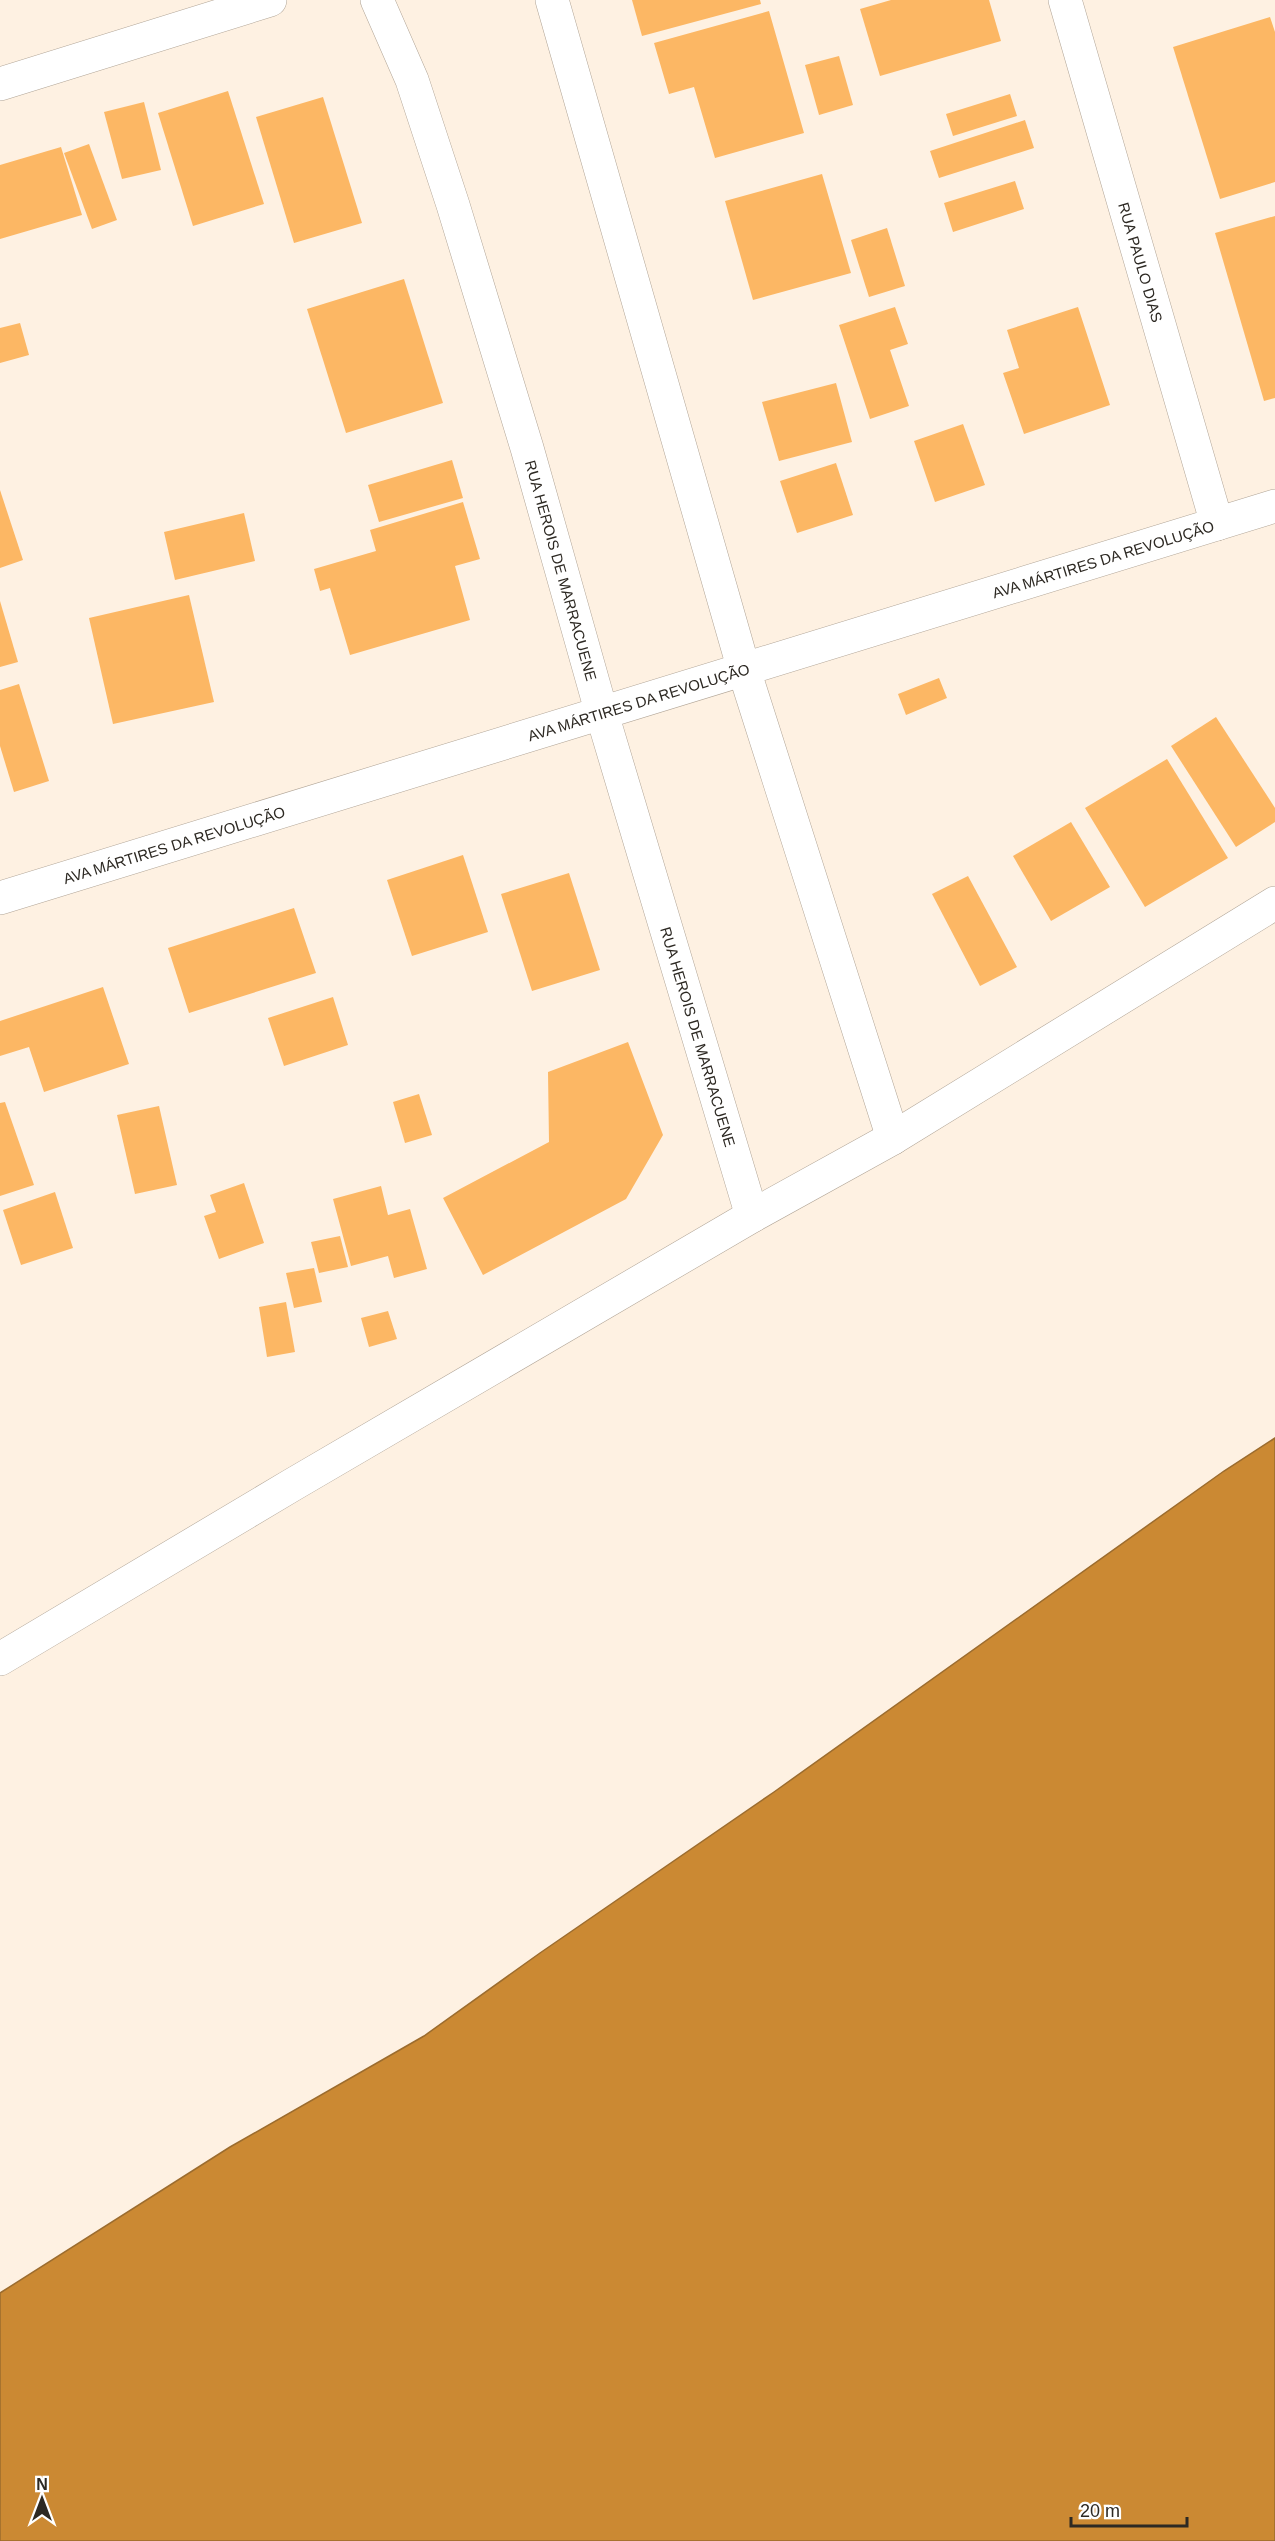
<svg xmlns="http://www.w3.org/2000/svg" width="1275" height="2541" font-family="Arial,sans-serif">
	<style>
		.water { fill: #cb8933; stroke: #9c6c2e; stroke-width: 1.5 }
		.building { fill: #fcb764 }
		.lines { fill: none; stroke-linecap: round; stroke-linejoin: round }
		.minor-casing { stroke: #b1a597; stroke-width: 34 }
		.tertiary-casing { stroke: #b1a597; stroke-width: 34 }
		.minor { stroke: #fff; stroke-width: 33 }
		.tertiary { stroke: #fff; stroke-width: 33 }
		.labels { text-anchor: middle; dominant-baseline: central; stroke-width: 6; stroke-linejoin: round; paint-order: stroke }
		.street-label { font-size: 15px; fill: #2d2923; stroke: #fff }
	</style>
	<rect width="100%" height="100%" fill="#fef1e2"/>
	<path class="water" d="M 1275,1438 L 1275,2541 L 0,2541 L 0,2293 L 230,2147 L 424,2036 L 540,1953 L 774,1792 L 1224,1471 Z"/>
	<g class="building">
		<path d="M 632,0 L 760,0 L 761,4 L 642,36 Z"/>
		<path d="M 891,0 L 989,0 L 1001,41 L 880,76 L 860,9 Z"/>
		<path d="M 769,11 L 804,133 L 715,158 L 694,87 L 669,94 L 654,43 Z"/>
		<path d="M 1270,17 L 1275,32 L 1275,182 L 1220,199 L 1173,47 Z"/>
		<path d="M 839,56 L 853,105 L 819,115 L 805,65 Z"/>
		<path d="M 228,91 L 264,204 L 193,226 L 158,113 Z"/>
		<path d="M 1010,94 L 1017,116 L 953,136 L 946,114 Z"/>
		<path d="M 323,97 L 362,223 L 294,243 L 256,117 Z"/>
		<path d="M 144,102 L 161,170 L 122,179 L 104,112 Z"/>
		<path d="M 1025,120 L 1034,148 L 939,178 L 930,151 Z"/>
		<path d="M 89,144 L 117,220 L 92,229 L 64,153 Z"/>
		<path d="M 61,147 L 82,215 L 0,239 L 0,165 Z"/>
		<path d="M 822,174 L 851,273 L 753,300 L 725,201 Z"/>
		<path d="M 1015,181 L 1024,209 L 953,232 L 944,203 Z"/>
		<path d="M 1275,216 L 1275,398 L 1264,401 L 1215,233 Z"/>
		<path d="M 887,228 L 905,286 L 869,297 L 851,240 Z"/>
		<path d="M 404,279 L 443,403 L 346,433 L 307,309 Z"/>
		<path d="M 895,307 L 908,344 L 890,350 L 909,406 L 870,419 L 839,325 Z"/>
		<path d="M 1078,307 L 1110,405 L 1024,434 L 1003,373 L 1019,368 L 1007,330 Z"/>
		<path d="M 20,323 L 29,355 L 0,363 L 0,328 Z"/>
		<path d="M 836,383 L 852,442 L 779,461 L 762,402 Z"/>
		<path d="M 963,424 L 985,485 L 935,502 L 914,441 Z"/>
		<path d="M 452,460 L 463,498 L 379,522 L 368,485 Z"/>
		<path d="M 836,463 L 853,515 L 797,533 L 780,481 Z"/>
		<path d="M 0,490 L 23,560 L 0,568 Z"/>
		<path d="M 463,502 L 480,559 L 455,566 L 470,620 L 350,655 L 330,588 L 320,591 L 314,569 L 376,551 L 370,530 Z"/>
		<path d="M 244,513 L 255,561 L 175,580 L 164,532 Z"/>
		<path d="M 189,595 L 214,702 L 113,724 L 89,618 Z"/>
		<path d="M 0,601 L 18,662 L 0,667 Z"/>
		<path d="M 939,678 L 947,698 L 906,715 L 898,694 Z"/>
		<path d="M 19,684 L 49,781 L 14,792 L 0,746 L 0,690 Z"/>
		<path d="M 1216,717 L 1275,808 L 1275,822 L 1236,847 L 1171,746 Z"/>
		<path d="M 1167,759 L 1228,858 L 1145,907 L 1085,808 Z"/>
		<path d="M 1071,822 L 1110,887 L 1051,921 L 1013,856 Z"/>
		<path d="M 463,855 L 488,932 L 412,956 L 387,880 Z"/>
		<path d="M 569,873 L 600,970 L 532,991 L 501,894 Z"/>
		<path d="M 968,876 L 1017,967 L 980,986 L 932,894 Z"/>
		<path d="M 294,908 L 316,973 L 189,1013 L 168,948 Z"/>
		<path d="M 103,987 L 129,1064 L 44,1092 L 29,1047 L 0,1056 L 0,1021 Z"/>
		<path d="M 333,997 L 348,1045 L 284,1066 L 268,1018 Z"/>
		<path d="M 628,1042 L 663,1135 L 626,1199 L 483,1275 L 443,1198 L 549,1142 L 548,1072 Z"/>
		<path d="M 419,1094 L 432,1135 L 405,1143 L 393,1102 Z"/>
		<path d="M 5,1102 L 34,1185 L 0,1196 L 0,1103 Z"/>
		<path d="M 159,1106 L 177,1185 L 135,1194 L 117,1115 Z"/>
		<path d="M 244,1183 L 264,1243 L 219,1259 L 204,1216 L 216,1212 L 210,1195 Z"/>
		<path d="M 381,1186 L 388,1215 L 410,1209 L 427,1269 L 394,1278 L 388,1256 L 351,1266 L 333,1199 Z"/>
		<path d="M 55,1192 L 73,1248 L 21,1265 L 3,1210 Z"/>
		<path d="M 340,1236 L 348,1267 L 319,1273 L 311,1242 Z"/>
		<path d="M 314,1268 L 322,1302 L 294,1308 L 286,1273 Z"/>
		<path d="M 286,1302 L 295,1352 L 267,1357 L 259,1307 Z"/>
		<path d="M 388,1311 L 397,1339 L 369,1347 L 361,1318 Z"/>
	</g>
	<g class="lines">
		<g class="minor-casing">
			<g id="minor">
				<path id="s1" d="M 377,0 L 412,80 L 453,205 L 527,448 L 602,714 L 752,1216"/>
				<path d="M 552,0 L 744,670 L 893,1138"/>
				<path id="s2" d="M 1065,0 L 1217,524"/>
				<path d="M 0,84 L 270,0"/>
				<path d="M 0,1659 L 292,1485 L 752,1216 L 893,1138 L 1275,903"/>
			</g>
		</g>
		<g class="tertiary-casing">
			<g id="tertiary">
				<path id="s3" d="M 0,898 L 1275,506"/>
			</g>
		</g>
		<use href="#minor" class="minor"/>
		<use href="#tertiary" class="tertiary"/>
	</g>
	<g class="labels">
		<g class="street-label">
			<text stroke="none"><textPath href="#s2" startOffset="273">RUA PAULO DIAS</textPath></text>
			<text stroke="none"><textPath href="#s3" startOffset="1154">AVA MÁRTIRES DA REVOLUÇÃO</textPath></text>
			<text stroke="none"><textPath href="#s1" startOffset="600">RUA HEROIS DE MARRACUENE</textPath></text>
			<text stroke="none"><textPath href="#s3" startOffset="668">AVA MÁRTIRES DA REVOLUÇÃO</textPath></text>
			<text stroke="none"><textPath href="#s3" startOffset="182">AVA MÁRTIRES DA REVOLUÇÃO</textPath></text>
			<text stroke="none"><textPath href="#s1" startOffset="1086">RUA HEROIS DE MARRACUENE</textPath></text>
		</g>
	</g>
	<g transform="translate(42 2499)" stroke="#ffffff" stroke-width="4.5" paint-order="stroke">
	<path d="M0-4.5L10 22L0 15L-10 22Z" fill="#2d2923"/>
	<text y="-9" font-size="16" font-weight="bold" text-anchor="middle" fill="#2d2923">N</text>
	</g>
	<path d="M1071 2517v9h116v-9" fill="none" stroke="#2d2923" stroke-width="3"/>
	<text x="1080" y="2517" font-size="18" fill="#2d2923" stroke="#ffffff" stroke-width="4.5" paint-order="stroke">20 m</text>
</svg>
